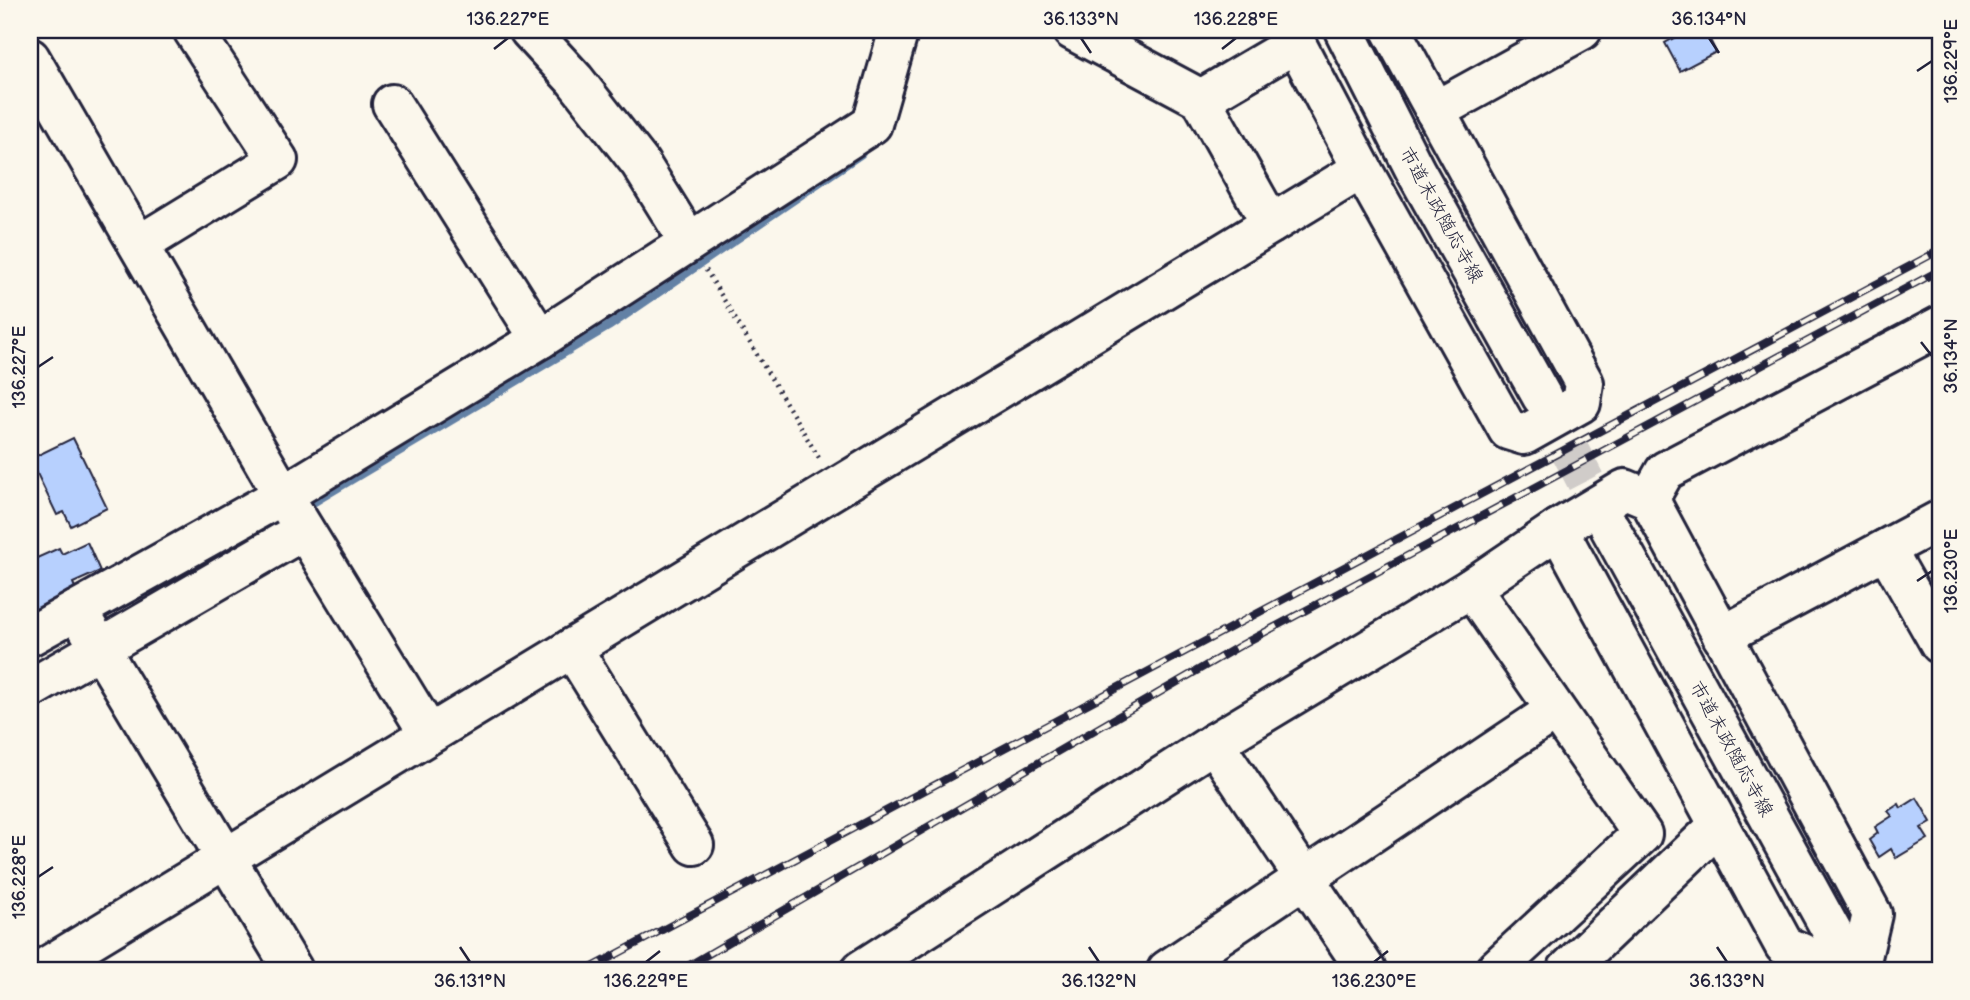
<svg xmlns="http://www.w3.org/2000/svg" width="1970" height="1000" font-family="'Balsamiq Sans','Klee One',sans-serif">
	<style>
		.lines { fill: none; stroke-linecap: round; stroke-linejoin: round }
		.stream { stroke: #6481a5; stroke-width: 10 }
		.building { fill: #b7d0fe; stroke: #22223b; stroke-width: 2 }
		.minor-tunnel { stroke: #d0ccc9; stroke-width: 38; stroke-dasharray: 38 19; stroke-linecap: butt }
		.minor-casing { stroke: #22223b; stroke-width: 44 }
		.path { stroke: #22223b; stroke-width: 4.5; stroke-dasharray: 2 5; stroke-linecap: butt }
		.minor { stroke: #fbf7ec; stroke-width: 38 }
		.rail-casing { stroke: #22223b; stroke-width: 8 }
		.rail { stroke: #fbf7ec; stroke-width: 5; stroke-dasharray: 16; stroke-linecap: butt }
		.ticks { fill: none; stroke: #22223b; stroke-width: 2.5 }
		.labels { text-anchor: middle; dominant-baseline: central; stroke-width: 6; stroke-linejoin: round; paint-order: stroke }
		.street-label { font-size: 19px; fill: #22223b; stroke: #fbf7ec }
		.neatline { fill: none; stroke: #22223b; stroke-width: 2.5 }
		.ticks-label { font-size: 18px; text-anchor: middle; fill: #22223b }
	</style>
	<rect width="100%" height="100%" fill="#fbf7ec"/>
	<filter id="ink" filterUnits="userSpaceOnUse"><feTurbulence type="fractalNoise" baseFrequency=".0143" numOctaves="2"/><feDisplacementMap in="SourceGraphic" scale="14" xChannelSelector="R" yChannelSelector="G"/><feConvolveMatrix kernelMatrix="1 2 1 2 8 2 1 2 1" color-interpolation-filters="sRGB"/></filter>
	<g filter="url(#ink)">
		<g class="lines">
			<path class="stream" d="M 301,509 L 608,326 L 861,153"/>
		</g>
		<g class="building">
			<path d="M 1681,30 L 1724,30 L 1709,38 L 1716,52 L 1680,71 L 1665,43 L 1683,33 Z"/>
			<path d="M 73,438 L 107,508 L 71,526 L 64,512 L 57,515 L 30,459 Z"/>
			<path d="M 87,542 L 100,571 L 73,583 L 76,590 L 51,601 L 53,606 L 30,616 L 30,570 L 33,569 L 30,561 L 59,548 L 62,554 Z"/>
			<path d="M 1917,798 L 1931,822 L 1921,828 L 1928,839 L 1896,858 L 1891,849 L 1879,857 L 1869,840 L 1878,833 L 1875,827 L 1892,816 L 1888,811 L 1899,804 L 1901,808 Z"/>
		</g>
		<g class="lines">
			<path class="minor-tunnel" d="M 1542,397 L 1610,528"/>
			<g class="minor-casing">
				<g id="minor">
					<path d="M 529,30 L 575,80 L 640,163 L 689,242"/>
					<path d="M 1072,30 L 1201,99 L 1296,43"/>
					<path d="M 1289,30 L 1362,169 L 1508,430 L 1524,435 L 1581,403 L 1584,383 L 1391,30"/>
					<path d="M 1344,30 L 1415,170 L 1542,397"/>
					<path d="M 30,58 L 283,495 L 429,734"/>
					<path d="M 1201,99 L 1271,224"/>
					<path d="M 392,104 L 540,339"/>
					<path d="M 1435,111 L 1582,30"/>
					<path d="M 139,245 L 278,160 L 193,30"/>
					<path d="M 1649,499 L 1665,471 L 1940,326"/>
					<path d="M 1610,528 L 1853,970"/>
					<path d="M 1558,529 L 1784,945 L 1839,970"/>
					<path d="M 1886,549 L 1940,644"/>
					<path d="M 1471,588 L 1558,529 L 1625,489 L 1649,499 L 1872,914 L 1859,970"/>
					<path d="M 77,610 L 293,970"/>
					<path d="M 30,636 L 283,495 L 540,339 L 872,124 L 899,30"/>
					<path d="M 1722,636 L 1940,520"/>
					<path d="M 572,648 L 694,845"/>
					<path d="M 30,689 L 304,530"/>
					<path d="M 1214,743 L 1366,970"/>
					<path d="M 41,970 L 1362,169"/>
					<path d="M 861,970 L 1214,743 L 1471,588 L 1642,834 L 1495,970"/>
					<path d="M 1167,970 L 1554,711"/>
					<path d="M 1567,970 L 1719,825"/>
				</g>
			</g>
			<path class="path" d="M 706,270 L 819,458"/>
			<use href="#minor" class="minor"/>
			<g class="rail-casing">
				<g id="rail">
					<path d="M 587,970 L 1940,250"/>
					<path d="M 681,970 L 1243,644 L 1940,270"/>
				</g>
			</g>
			<use href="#rail" class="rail"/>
		</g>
	</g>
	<path class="ticks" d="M 1081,38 L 1091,53M 1709,38 L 1719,53M 494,49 L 508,38M 1222,49 L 1236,38M 1917,71 L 1932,61M 1921,342 L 1932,356M 38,367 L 53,357M 1917,581 L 1932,571M 38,877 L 53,867M 460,947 L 470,962M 1089,947 L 1099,962M 1717,947 L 1727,962M 646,962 L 660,951M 1374,962 L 1388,951"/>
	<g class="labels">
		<g class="street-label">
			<text transform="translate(1441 215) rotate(61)">市道末政随応寺線</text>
			<text transform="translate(1731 749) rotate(61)">市道末政随応寺線</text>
		</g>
	</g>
	<rect width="1970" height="1000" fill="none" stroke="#fbf7ec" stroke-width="77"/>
	<rect x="38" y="38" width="1894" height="924" class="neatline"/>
	<g class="ticks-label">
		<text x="508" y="25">136.227°E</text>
		<text x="1081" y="25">36.133°N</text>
		<text x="1236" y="25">136.228°E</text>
		<text x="1709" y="25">36.134°N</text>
		<text transform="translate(1951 61) rotate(-90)" y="6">136.229°E</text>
		<text transform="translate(1951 356) rotate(-90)" y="6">36.134°N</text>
		<text transform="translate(19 367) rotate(-90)" y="6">136.227°E</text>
		<text transform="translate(1951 571) rotate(-90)" y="6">136.230°E</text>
		<text transform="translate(19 877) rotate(-90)" y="6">136.228°E</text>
		<text x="470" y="987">36.131°N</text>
		<text x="646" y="987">136.229°E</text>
		<text x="1099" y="987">36.132°N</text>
		<text x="1374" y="987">136.230°E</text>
		<text x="1727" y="987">36.133°N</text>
	</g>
</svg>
